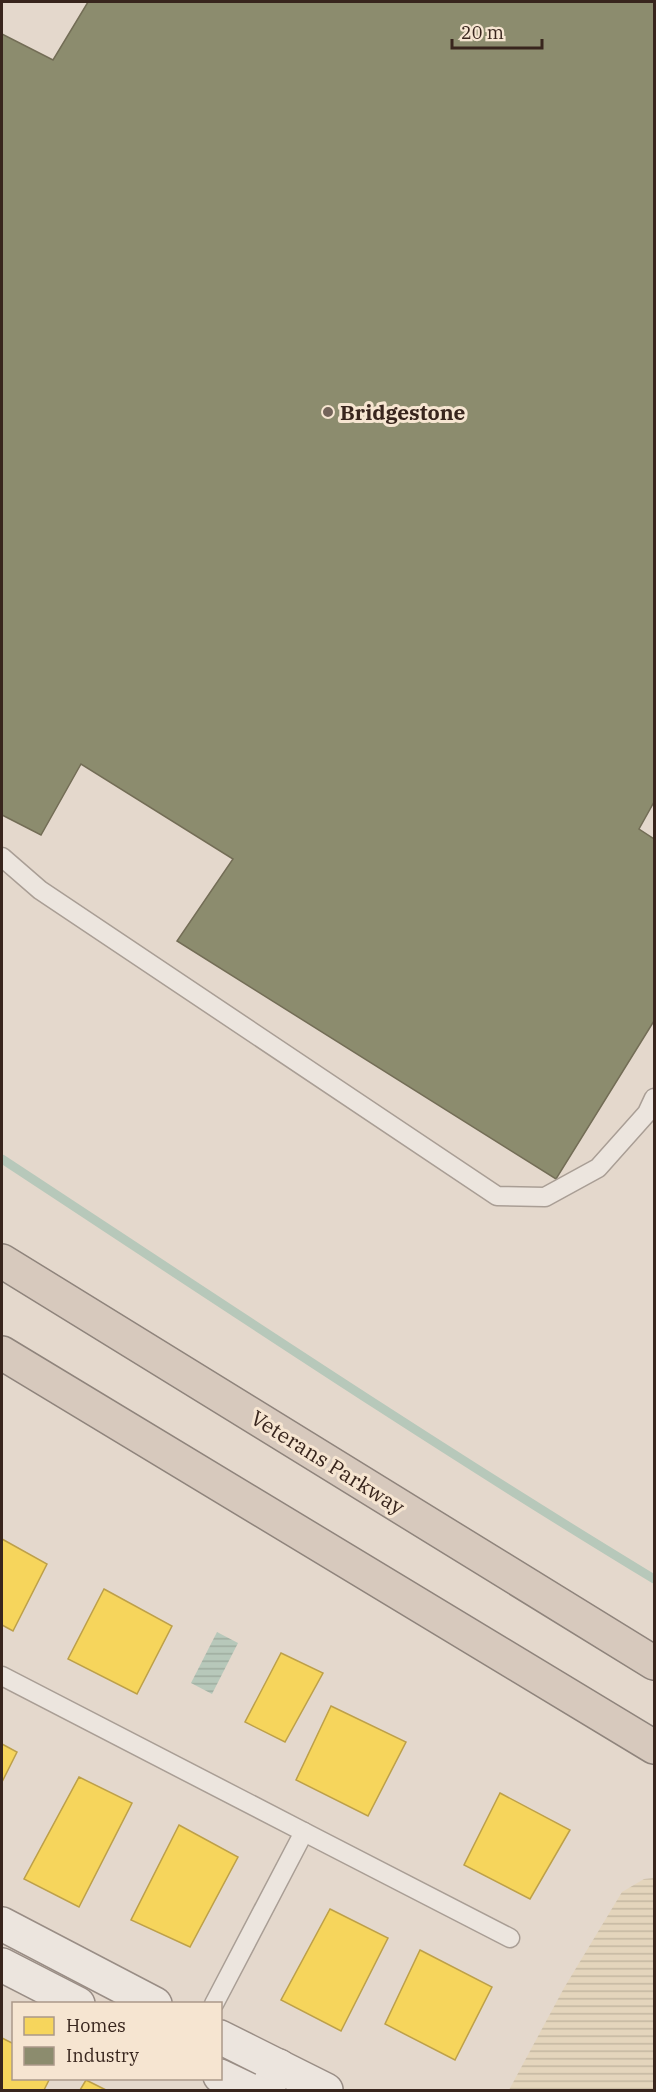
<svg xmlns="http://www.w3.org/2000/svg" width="656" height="2092" font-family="'IBM Plex Serif',serif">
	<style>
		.farmland { fill: url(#farmland-rules) }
		.water { fill: url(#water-rules) }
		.homes { fill: #f6d55c; stroke: #bda049; stroke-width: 1.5 }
		.industry { fill: #8c8c6e; stroke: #736d56; stroke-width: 1.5 }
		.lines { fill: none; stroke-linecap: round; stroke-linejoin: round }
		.stream { stroke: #b7c8ba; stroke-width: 9 }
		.lane-casing { stroke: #a99e95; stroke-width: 21 }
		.street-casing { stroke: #a99e95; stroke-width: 36 }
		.secondary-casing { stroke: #998d85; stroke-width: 36 }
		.highway-casing { stroke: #8f847c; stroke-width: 36 }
		.lane { stroke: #ece5de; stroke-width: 18 }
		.street { stroke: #ece5de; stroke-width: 33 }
		.secondary { stroke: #ece5de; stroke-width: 33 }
		.highway { stroke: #d7c9bd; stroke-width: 33 }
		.poi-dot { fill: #74645a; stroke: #f6e5d1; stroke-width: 2 }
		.labels { text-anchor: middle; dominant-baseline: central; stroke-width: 6; stroke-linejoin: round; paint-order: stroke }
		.poi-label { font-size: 21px; font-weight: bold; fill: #38251d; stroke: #f6e5d1; text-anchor: start }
		.street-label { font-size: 21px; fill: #38251d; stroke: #f6e5d1 }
	</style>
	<defs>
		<pattern id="farmland-rules" width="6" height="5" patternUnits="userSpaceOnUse" patternTransform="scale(1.5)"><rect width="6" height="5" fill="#e4d5bc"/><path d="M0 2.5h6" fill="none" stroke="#c4b7a1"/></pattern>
		<pattern id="water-rules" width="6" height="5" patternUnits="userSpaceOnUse" patternTransform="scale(1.5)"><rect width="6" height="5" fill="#b7c8ba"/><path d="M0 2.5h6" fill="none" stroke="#9eac9f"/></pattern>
	</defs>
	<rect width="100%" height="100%" fill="#e4d8cc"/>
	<path class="farmland" d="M 654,1878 L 654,2090 L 509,2090 L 564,1988 L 622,1892 L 644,1879 Z"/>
	<path class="water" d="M 217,1632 L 238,1643 L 212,1694 L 191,1683 Z"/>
	<g class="homes">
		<path d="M 2,1539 L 47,1564 L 13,1631 L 2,1625 Z"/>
		<path d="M 104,1589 L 172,1626 L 137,1694 L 68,1659 Z"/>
		<path d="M 281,1653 L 323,1673 L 285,1742 L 245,1722 Z"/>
		<path d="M 331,1706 L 406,1742 L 368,1816 L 296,1780 Z"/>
		<path d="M 2,1744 L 17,1752 L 2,1782 Z"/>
		<path d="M 79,1777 L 132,1803 L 79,1907 L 24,1879 Z"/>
		<path d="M 500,1793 L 570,1830 L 530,1899 L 464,1865 Z"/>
		<path d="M 179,1825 L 238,1857 L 190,1947 L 131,1920 Z"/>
		<path d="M 330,1909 L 388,1938 L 341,2031 L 281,2000 Z"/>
		<path d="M 420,1950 L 492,1987 L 455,2060 L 385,2024 Z"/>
		<path d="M 2,2038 L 14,2044 L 14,2078 L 50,2078 L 44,2090 L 2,2090 Z"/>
		<path d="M 86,2080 L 106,2090 L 80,2090 Z"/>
	</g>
	<path class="industry" d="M 88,2 L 654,2 L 654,802 L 639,829 L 654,839 L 654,1021 L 556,1179 L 177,941 L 233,859 L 81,764 L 41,835 L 2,815 L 2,34 L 53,60 Z"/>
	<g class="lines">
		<path class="stream" d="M 2,1159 C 218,1301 433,1445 654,1579"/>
		<g class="lane-casing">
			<g id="lane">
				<path d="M 2,857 L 40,890 L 497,1196 L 545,1197 L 598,1168 L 647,1113 L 654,1098"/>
				<path d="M 2,1676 L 304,1832 L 214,2004"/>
				<path d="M 304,1832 L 510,1938"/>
			</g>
		</g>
		<g class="street-casing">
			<path id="street" d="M 266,2090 L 279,2066"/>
		</g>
		<g class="secondary-casing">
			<g id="secondary">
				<path d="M 2,1924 L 155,2004"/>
				<path d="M 2,1965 L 78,2004"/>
				<path d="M 220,2037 L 326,2090"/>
				<path d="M 220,2076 L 249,2090"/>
			</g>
		</g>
		<g class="highway-casing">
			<g id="highway">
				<path d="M 2,1261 L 654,1663"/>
				<path d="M 2,1353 L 654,1747"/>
			</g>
		</g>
		<use href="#lane" class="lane"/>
		<use href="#street" class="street"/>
		<use href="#secondary" class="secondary"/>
		<use href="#highway" class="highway"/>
	</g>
	<circle class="poi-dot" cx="328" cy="412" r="6"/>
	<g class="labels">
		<g class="poi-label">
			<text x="340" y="412">Bridgestone</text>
		</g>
		<g class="street-label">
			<text transform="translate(328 1462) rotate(32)">Veterans Parkway</text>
		</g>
	</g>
	<rect width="656" height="2092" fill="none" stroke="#38251d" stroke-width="6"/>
	<rect x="12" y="2002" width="210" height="78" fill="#f6e5d1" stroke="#aa9889" stroke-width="1.5"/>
	<rect x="24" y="2017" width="30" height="18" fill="#f6d55c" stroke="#aa9889" stroke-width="1.5"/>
	<text x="66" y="2032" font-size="18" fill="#38251d">Homes</text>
	<rect x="24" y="2047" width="30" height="18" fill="#8c8c6e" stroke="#aa9889" stroke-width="1.5"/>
	<text x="66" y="2062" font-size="18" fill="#38251d">Industry</text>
	<path d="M452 39v9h90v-9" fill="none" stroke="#38251d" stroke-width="3"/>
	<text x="461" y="39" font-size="18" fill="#38251d" stroke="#f6e5d1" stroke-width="4.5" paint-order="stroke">20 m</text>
</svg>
